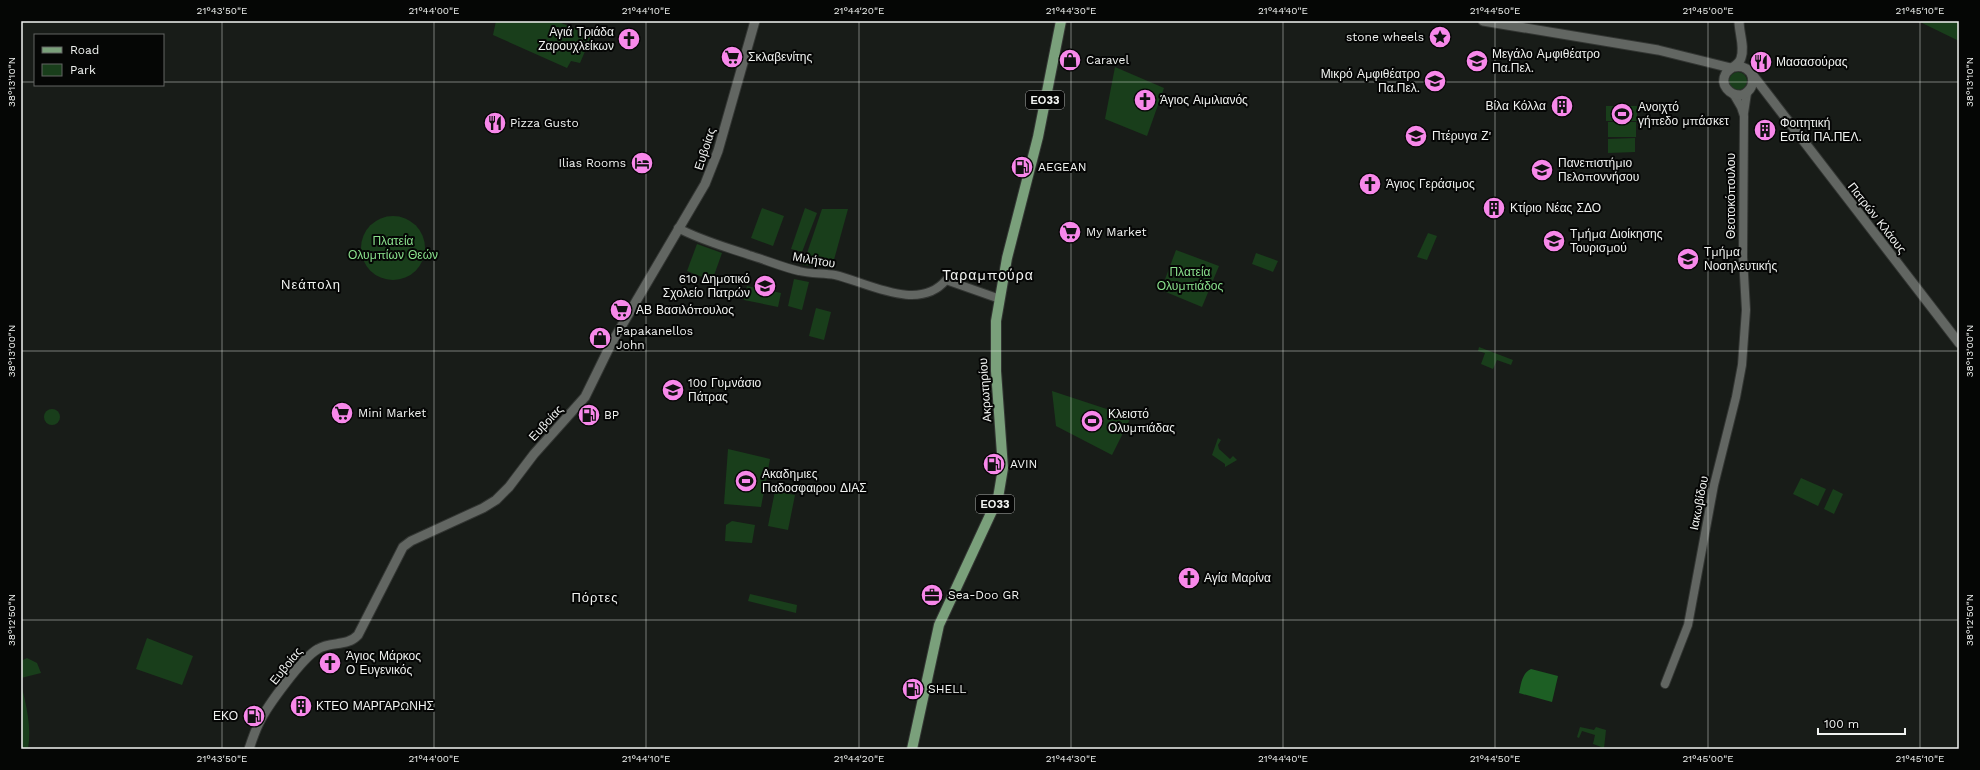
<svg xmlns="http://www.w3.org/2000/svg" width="1980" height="770" font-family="'Work Sans',sans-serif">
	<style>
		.green { fill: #193e1b }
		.forest { fill: #1d5f24 }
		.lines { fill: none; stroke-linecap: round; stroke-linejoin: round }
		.tertiary-casing { stroke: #333633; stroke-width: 10 }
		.secondary-casing { stroke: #333633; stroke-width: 11 }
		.primary-casing { stroke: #333633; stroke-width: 12 }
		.tertiary { stroke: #626662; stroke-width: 8 }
		.secondary { stroke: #626662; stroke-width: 9 }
		.primary { stroke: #7aa07b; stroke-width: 10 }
		.ticks { fill: none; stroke: #f1f3f1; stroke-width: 1; stroke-opacity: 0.45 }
		.labels { text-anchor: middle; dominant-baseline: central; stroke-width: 4; stroke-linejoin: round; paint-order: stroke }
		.shield { fill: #050605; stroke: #aaacaa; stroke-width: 1 }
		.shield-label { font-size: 11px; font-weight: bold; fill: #f1f3f1 }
		.poi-label { font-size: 12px; fill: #f1f3f1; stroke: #050605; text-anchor: start }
		.street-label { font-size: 12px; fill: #f1f3f1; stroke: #050605 }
		.park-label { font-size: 12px; fill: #8ae18d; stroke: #050605 }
		.neighbourhood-label { font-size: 13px; letter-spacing: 1px; fill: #f1f3f1; stroke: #050605 }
		.quarter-label { font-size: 14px; letter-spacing: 1px; fill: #f1f3f1; stroke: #050605 }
		.neatline { fill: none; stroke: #f1f3f1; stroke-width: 1.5 }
		.ticks-label { font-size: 10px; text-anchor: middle; fill: #f1f3f1 }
	</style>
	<rect width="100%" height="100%" fill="#181c18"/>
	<g class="green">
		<path d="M 496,21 L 556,21 L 592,35 L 580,63 L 571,61 L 567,68 L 493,35 Z"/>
		<path d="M 1918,21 L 1959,21 L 1959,41 Z"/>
		<path d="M 1115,67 L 1164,88 L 1147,136 L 1105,119 Z"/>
		<circle cx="1738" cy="81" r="9"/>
		<rect x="1606" y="106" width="31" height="15"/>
		<rect x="1608" y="122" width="28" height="15"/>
		<path d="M 1635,138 L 1635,152 L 1608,153 L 1608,139 Z"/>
		<path d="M 762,208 L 784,216 L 773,246 L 751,238 Z"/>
		<path d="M 805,208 L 817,213 L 802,252 L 791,249 Z"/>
		<path d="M 822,209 L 848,209 L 832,267 L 803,265 Z"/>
		<circle cx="393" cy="248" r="32"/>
		<path d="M 1428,233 L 1437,236 L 1427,260 L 1417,257 Z"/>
		<path d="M 697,244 L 722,253 L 712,281 L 687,271 Z"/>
		<path d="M 1176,250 L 1219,266 L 1202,307 L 1161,290 Z"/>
		<path d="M 1256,253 L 1278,261 L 1273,272 L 1252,264 Z"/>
		<path d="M 794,279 L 809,282 L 802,310 L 788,306 Z"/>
		<path d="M 747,286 L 781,293 L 778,307 L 744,300 Z"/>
		<path d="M 816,308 L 831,312 L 824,340 L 809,336 Z"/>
		<path d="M 1479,347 L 1513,360 L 1511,365 L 1497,360 L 1493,369 L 1481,364 L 1485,353 L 1478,351 Z"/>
		<path d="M 1052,391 L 1131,417 L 1112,455 L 1056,426 Z"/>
		<circle cx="52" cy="417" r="8"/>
		<path d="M 1218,438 L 1221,440 L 1218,445 L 1219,449 L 1230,459 L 1233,456 L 1237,460 L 1225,467 L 1225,464 L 1212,455 Z"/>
		<path d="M 728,449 L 770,459 L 761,507 L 724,504 Z"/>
		<path d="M 1801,478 L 1826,489 L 1818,506 L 1793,494 Z"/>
		<path d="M 1833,489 L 1843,494 L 1834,514 L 1824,509 Z"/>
		<path d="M 775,491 L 795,495 L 788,530 L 768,526 Z"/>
		<path d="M 732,521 L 755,525 L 752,543 L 725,541 L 726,525 Z"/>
		<path d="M 750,594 L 797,605 L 796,613 L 748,601 Z"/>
		<path d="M 147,638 L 193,656 L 182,685 L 136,669 Z"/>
		<path d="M 27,658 L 37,663 L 41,673 L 21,678 L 21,661 Z"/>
		<path d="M 21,683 C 26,705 32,727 28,749 L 21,749 Z"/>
		<path d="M 1580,727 L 1594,730 L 1596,727 L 1606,730 L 1604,748 L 1593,744 L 1595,735 L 1582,731 L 1579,738 L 1577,737 Z"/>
	</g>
	<path class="forest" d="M 1531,669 L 1558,676 L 1552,702 L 1519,693 C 1521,684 1522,673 1531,669 Z"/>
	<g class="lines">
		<g class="tertiary-casing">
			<g id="tertiary">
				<path d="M 1744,113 L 1747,93"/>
				<path d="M 678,228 C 700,240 726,247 749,255 C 766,260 782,267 799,271 C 810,274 823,273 835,275 C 866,282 919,313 946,280 L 1000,299"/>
				<path d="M 1665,684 L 1688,625 L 1714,485 L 1736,397 L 1742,365 L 1746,310 L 1743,257 L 1744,116 L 1741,107 L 1734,95"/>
			</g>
		</g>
		<g class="secondary-casing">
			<g id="secondary">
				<path d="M 1483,21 L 1658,50 L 1731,68"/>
				<path d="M 1734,67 C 1754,63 1760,88 1742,95 C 1730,96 1719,85 1726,73 C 1730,67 1739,66 1741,58 C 1745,47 1739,33 1739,21"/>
				<path d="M 1752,74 L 1959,343"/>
				<path d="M 249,749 C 252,740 255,731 259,723 C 267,706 303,657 318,649 C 331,641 347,647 358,635 L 403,547 L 411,541 L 483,508 L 496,500 L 509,487 L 534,454 L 585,397 L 611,344 L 705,184 L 718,151 L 755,21"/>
			</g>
		</g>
		<g class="primary-casing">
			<path id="primary" d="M 912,749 L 939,625 L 998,498 L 1003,468 L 996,371 L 996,321 L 1007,258 L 1038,137 L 1061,21"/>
		</g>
		<use href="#tertiary" class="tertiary"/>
		<use href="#secondary" class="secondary"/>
		<use href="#primary" class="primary"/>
	</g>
	<path class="ticks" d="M 222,21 L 222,749M 434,21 L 434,749M 646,21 L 646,749M 859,21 L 859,749M 1071,21 L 1071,749M 1283,21 L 1283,749M 1495,21 L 1495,749M 1708,21 L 1708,749M 1920,21 L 1920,749M 21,82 L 35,82M 163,82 L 1959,82M 21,351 L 1959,351M 21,620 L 1959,620"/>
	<defs>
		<g id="sight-disc" transform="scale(1.15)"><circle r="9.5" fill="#f888ea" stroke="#050605"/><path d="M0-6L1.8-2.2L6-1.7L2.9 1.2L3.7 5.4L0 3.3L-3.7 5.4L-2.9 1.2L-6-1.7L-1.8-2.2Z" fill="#111"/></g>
		<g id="church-disc" transform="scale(1.15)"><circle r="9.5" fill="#f888ea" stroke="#050605"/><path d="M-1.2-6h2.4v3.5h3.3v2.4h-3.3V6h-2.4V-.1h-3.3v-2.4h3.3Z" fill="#111"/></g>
		<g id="supermarket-disc" transform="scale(1.15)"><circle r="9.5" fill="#f888ea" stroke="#050605"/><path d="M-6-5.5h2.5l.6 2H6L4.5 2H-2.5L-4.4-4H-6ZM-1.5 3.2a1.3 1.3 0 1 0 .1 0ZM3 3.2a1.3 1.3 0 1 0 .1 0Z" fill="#111"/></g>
		<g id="shop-disc" transform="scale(1.15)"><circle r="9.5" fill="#f888ea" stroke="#050605"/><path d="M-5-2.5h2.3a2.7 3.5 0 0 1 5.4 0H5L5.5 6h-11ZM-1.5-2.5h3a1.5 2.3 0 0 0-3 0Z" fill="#111"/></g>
		<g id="university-disc" transform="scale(1.15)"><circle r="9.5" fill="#f888ea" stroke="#050605"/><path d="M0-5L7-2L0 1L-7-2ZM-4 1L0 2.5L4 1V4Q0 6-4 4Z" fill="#111"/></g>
		<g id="restaurant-disc" transform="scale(1.15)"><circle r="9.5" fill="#f888ea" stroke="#050605"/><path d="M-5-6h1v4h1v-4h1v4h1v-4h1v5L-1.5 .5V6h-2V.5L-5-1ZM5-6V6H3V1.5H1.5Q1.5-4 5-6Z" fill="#111"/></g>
		<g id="building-disc" transform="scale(1.15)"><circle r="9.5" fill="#f888ea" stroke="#050605"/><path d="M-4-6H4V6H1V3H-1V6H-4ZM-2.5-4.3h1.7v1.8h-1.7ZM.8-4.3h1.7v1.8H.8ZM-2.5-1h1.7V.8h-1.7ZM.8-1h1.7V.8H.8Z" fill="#111"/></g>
		<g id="stadium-disc" transform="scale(1.15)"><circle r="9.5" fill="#f888ea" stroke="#050605"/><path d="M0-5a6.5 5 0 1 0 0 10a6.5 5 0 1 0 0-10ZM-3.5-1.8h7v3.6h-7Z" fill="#111"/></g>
		<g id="hotel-disc" transform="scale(1.15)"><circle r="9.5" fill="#f888ea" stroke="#050605"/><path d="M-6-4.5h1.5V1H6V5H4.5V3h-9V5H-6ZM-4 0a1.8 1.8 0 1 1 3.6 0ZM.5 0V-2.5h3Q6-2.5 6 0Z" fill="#111"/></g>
		<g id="fuel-disc" transform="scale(1.15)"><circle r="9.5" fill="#f888ea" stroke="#050605"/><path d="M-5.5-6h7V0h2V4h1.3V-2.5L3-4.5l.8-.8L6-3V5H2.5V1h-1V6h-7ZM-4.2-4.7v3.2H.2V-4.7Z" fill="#111"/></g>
		<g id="school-disc" transform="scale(1.15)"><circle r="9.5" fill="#f888ea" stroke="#050605"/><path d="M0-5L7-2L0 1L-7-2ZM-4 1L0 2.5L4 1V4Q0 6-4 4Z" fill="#111"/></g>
		<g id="office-disc" transform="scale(1.15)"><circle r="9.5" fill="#f888ea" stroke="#050605"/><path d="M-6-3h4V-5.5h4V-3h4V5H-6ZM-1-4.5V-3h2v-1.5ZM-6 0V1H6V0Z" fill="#111"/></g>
	</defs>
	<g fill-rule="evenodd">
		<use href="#sight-disc" x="1440" y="37"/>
		<use href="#church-disc" x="629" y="39"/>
		<use href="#supermarket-disc" x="732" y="57"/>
		<use href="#shop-disc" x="1070" y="60"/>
		<use href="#university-disc" x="1477" y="61"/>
		<use href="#restaurant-disc" x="1761" y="62"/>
		<use href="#university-disc" x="1435" y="81"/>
		<use href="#church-disc" x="1145" y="100"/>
		<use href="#building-disc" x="1562" y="106"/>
		<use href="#stadium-disc" x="1622" y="114"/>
		<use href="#restaurant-disc" x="495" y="123"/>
		<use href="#building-disc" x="1765" y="130"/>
		<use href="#university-disc" x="1416" y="136"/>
		<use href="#hotel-disc" x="642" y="163"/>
		<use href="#fuel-disc" x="1022" y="167"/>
		<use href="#university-disc" x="1542" y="170"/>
		<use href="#church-disc" x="1370" y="184"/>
		<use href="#building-disc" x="1494" y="208"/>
		<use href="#supermarket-disc" x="1070" y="232"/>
		<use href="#university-disc" x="1554" y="241"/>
		<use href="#university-disc" x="1688" y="259"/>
		<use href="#school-disc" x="765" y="286"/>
		<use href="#supermarket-disc" x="621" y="310"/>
		<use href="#shop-disc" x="600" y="338"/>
		<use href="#school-disc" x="673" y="390"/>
		<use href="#supermarket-disc" x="342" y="413"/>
		<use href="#fuel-disc" x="589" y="415"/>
		<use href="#stadium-disc" x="1092" y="421"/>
		<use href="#fuel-disc" x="994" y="464"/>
		<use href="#stadium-disc" x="746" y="481"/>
		<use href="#church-disc" x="1189" y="578"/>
		<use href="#office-disc" x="932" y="595"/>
		<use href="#church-disc" x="330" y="663"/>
		<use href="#fuel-disc" x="913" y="689"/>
		<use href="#building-disc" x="301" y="706"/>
		<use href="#fuel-disc" x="254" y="716"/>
	</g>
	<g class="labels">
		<g class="shield">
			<rect x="1026" y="91" width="38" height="18" rx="3"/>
			<rect x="976" y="495" width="38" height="18" rx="3"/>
		</g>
		<g class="shield-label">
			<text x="1045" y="100">ΕΟ33</text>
			<text x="995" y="504">ΕΟ33</text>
		</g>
		<g class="poi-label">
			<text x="614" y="32" text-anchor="end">Αγιά Τριάδα<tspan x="614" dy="14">Ζαρουχλείκων</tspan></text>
			<text x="1424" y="37" text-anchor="end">stone wheels</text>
			<text x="1492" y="54">Μεγάλο Αμφιθέατρο<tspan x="1492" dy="14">Πα.Πελ.</tspan></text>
			<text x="748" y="57">Σκλαβενίτης</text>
			<text x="1086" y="60">Caravel</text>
			<text x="1776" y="62">Μασασούρας</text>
			<text x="1420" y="74" text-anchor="end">Μικρό Αμφιθέατρο<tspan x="1420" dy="14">Πα.Πελ.</tspan></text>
			<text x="1160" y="100">Άγιος Αιμιλιανός</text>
			<text x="1546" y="106" text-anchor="end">Βίλα Κόλλα</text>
			<text x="1638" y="107">Ανοιχτό<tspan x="1638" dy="14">γήπεδο μπάσκετ</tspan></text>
			<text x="510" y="123">Pizza Gusto</text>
			<text x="1780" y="123">Φοιτητική<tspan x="1780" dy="14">Εστία ΠΑ.ΠΕΛ.</tspan></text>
			<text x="1432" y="136">Πτέρυγα Ζ'</text>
			<text x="626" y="163" text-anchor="end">Ilias Rooms</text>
			<text x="1558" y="163">Πανεπιστήμιο<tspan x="1558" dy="14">Πελοποννήσου</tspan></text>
			<text x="1038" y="167">AEGEAN</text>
			<text x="1386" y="184">Άγιος Γεράσιμος</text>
			<text x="1510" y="208">Κτίριο Νέας ΣΔΟ</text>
			<text x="1086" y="232">My Market</text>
			<text x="1570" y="234">Τμήμα Διοίκησης<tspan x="1570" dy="14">Τουρισμού</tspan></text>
			<text x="1704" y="252">Τμήμα<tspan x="1704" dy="14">Νοσηλευτικής</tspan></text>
			<text x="750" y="279" text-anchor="end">61ο Δημοτικό<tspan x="750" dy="14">Σχολείο Πατρών</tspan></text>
			<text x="636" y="310">ΑΒ Βασιλόπουλος</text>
			<text x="616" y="331">Papakanellos<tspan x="616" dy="14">John</tspan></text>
			<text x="688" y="383">10ο Γυμνάσιο<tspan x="688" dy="14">Πάτρας</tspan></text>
			<text x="358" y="413">Mini Market</text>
			<text x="1108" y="414">Κλειστό<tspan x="1108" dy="14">Ολυμπιάδας</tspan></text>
			<text x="604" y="415">BP</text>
			<text x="1010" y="464">AVIN</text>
			<text x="762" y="474">Ακαδημιες<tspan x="762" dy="14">Παδοσφαιρου ΔΙΑΣ</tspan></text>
			<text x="1204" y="578">Αγία Μαρίνα</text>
			<text x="948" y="595">Sea-Doo GR</text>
			<text x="346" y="656">Άγιος Μάρκος<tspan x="346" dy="14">Ο Ευγενικός</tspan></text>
			<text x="928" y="689">SHELL</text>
			<text x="316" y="706">ΚΤΕΟ ΜΑΡΓΑΡΩΝΗΣ</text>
			<text x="238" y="716" text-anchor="end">ΕΚΟ</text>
		</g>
		<g class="street-label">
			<text transform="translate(705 149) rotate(-72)">Ευβοίας</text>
			<text transform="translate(1731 196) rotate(-90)">Θεοτοκόπουλου</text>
			<text transform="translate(1877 218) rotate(52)">Πατρών Κλάους</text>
			<text transform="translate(814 260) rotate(10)">Μιλήτου</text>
			<text transform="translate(985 390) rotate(-94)">Ακρωτηρίου</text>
			<text transform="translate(546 423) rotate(-47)">Ευβοίας</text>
			<text transform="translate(1699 503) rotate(-79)">Ιακωβίδου</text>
			<text transform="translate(286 666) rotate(-51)">Ευβοίας</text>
		</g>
		<g class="park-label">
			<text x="393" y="241">Πλατεία<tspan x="393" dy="14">Ολυμπίων Θεών</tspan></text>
			<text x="1190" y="272">Πλατεία<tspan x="1190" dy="14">Ολυμπιάδος</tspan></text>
		</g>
		<g class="neighbourhood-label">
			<text x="311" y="284">Νεάπολη</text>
			<text x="595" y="597">Πόρτες</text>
		</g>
		<g class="quarter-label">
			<text x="988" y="275">Ταραμπούρα</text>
		</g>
	</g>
	<rect width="1980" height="770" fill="none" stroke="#050605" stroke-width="44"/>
	<rect x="34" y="34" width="130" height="52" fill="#050605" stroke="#636563"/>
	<rect x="42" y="47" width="20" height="6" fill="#7aa07b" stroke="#636563"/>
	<text x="70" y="54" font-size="12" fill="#f1f3f1">Road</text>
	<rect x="42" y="64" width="20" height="12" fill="#193e1b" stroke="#636563"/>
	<text x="70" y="74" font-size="12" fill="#f1f3f1">Park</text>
	<path d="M1818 728v6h87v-6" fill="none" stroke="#f1f3f1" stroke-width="2"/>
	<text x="1824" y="728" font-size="12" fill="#f1f3f1" stroke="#050605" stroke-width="3" paint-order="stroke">100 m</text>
	<rect x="22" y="22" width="1936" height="726" class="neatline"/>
	<g class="ticks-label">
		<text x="222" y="14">21°43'50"E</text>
		<text x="434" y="14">21°44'00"E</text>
		<text x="646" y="14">21°44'10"E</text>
		<text x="859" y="14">21°44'20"E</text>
		<text x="1071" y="14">21°44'30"E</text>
		<text x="1283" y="14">21°44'40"E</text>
		<text x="1495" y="14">21°44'50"E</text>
		<text x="1708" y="14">21°45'00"E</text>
		<text x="1920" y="14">21°45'10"E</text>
		<text transform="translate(11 82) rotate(-90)" y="4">38°13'10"N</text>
		<text transform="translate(1969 82) rotate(-90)" y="4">38°13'10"N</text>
		<text transform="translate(11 351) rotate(-90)" y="4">38°13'00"N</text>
		<text transform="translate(1969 351) rotate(-90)" y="4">38°13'00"N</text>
		<text transform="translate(11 620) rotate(-90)" y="4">38°12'50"N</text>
		<text transform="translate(1969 620) rotate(-90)" y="4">38°12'50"N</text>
		<text x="222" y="762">21°43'50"E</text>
		<text x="434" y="762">21°44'00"E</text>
		<text x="646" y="762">21°44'10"E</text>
		<text x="859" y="762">21°44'20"E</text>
		<text x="1071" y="762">21°44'30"E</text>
		<text x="1283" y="762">21°44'40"E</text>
		<text x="1495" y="762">21°44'50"E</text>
		<text x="1708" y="762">21°45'00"E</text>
		<text x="1920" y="762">21°45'10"E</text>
	</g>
</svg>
